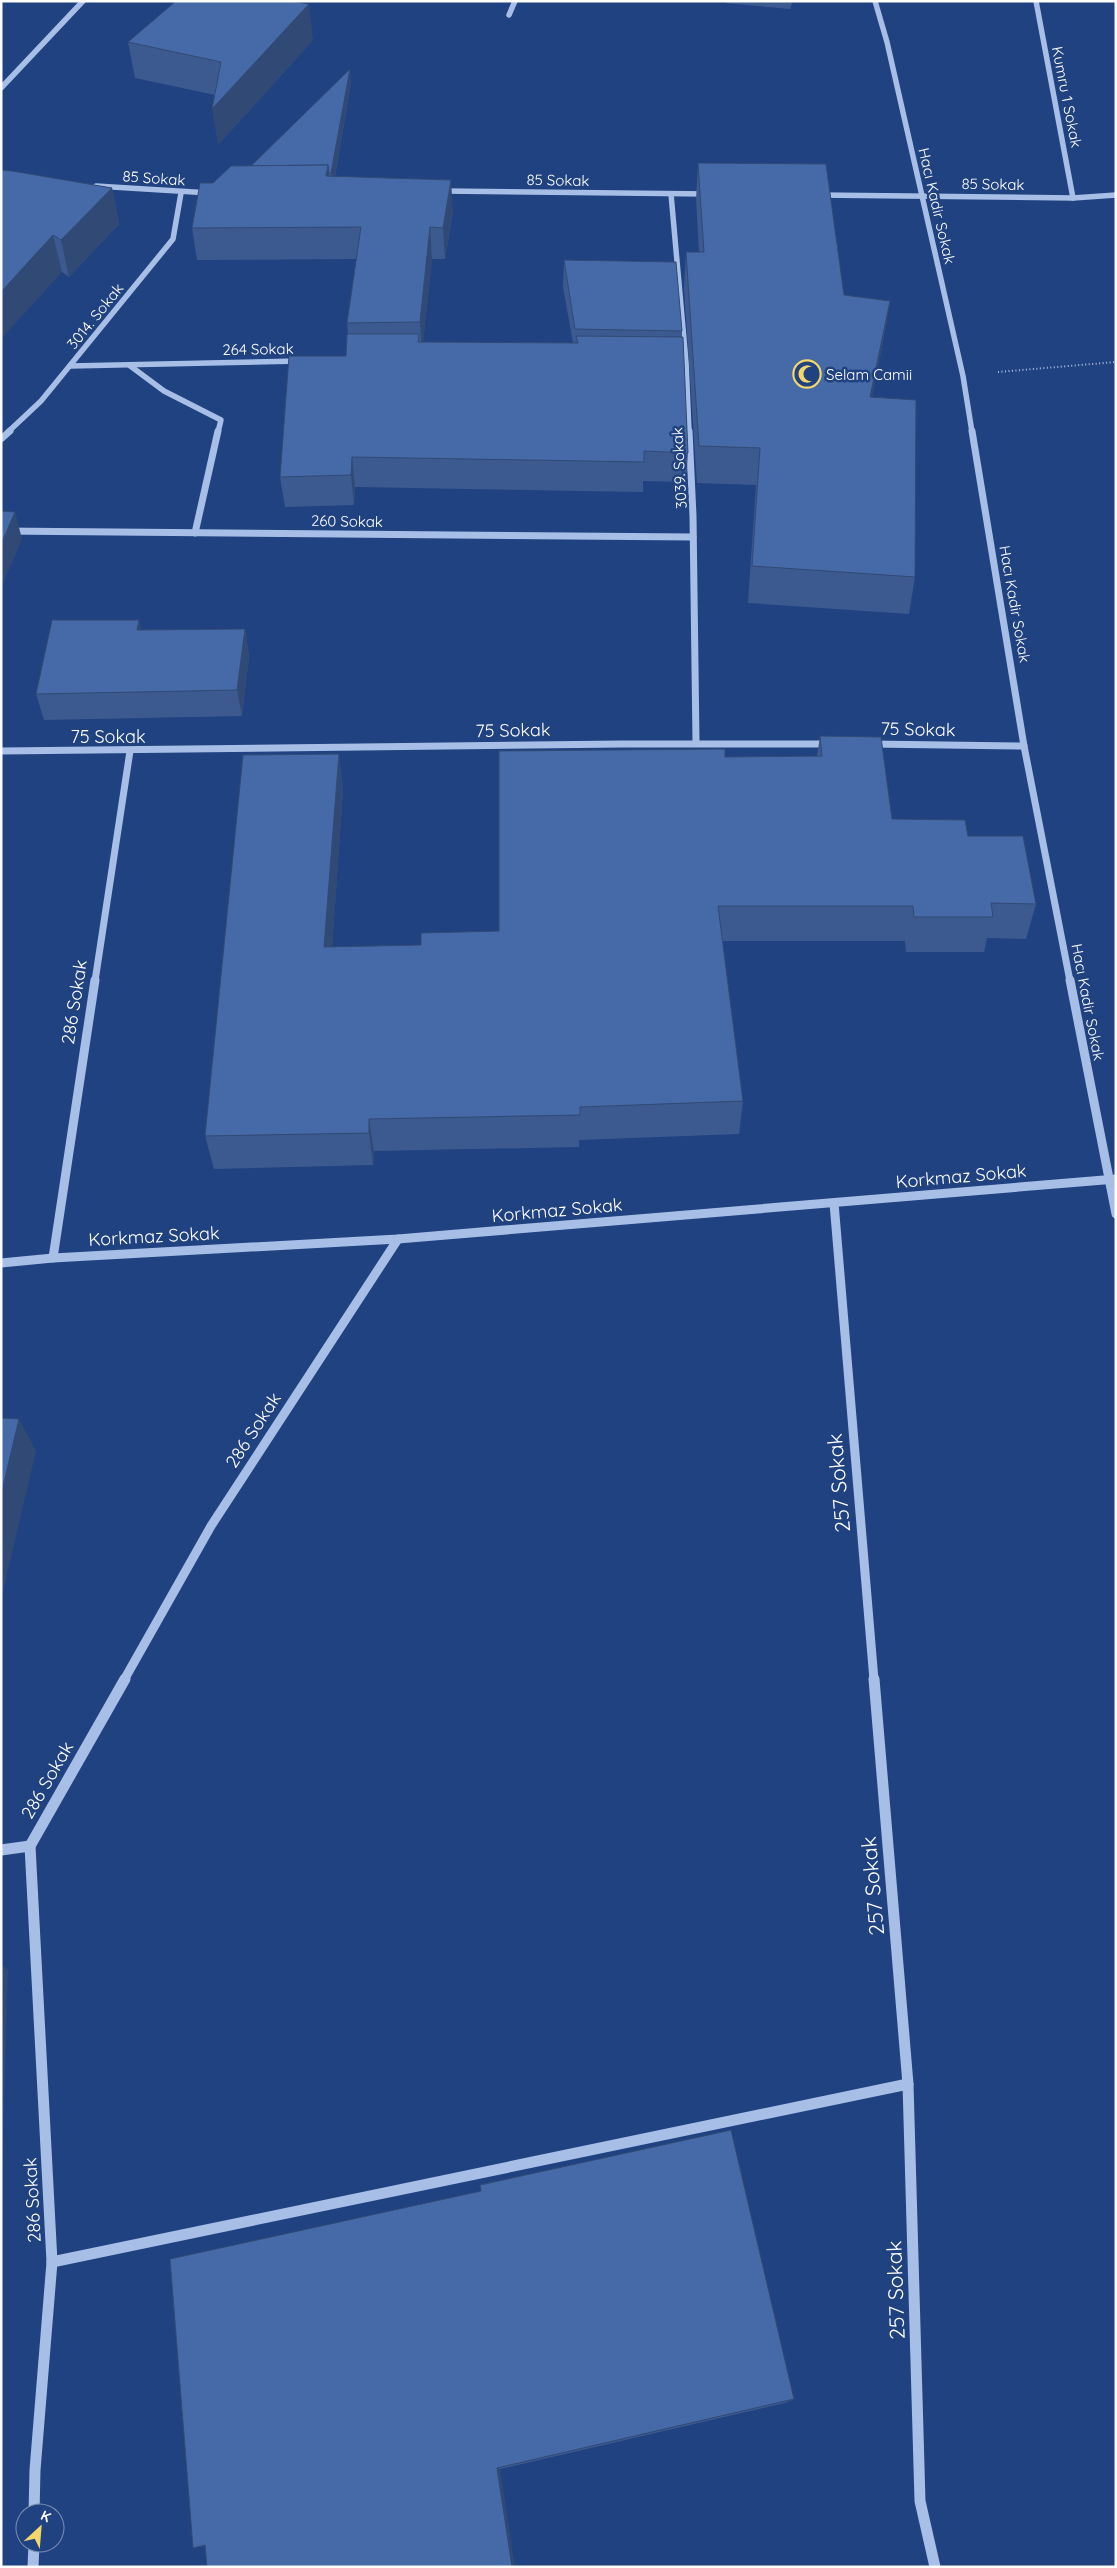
<svg xmlns="http://www.w3.org/2000/svg" width="1117" height="2568" font-family="Quicksand,sans-serif">
	<style>
		.lines { fill: none; stroke-linecap: round; stroke-linejoin: round }
		.path { stroke: #a7bee7; stroke-width: 2; stroke-dasharray: 1 2.5; stroke-linecap: butt }
		.minor-far3 { stroke: #a7bee7; stroke-width: 5.5 }
		.minor-far2 { stroke: #a7bee7; stroke-width: 7 }
		.minor-far1 { stroke: #a7bee7; stroke-width: 9 }
		.minor { stroke: #a7bee7; stroke-width: 11 }
		.wall { fill: #3c5a90 }
		.shaded-wall { fill: #314a75 }
		.building { fill: #4669a7; stroke: #314a75 }
		.labels { text-anchor: middle; dominant-baseline: central; stroke-width: 5; stroke-linejoin: round; paint-order: stroke }
		.far-street-label { font-size: 15px; fill: #fff; stroke: #214280 }
		.far-poi-label { font-size: 15px; fill: #fff; stroke: #214280; text-anchor: start }
		.street-label { font-size: 18px; fill: #fff; stroke: #214280 }
		.near-street-label { font-size: 21px; fill: #fff; stroke: #214280 }
	</style>
	<rect width="100%" height="100%" fill="#214280"/>
	<g class="lines">
		<path class="path" d="M 998,372 L 1116,362"/>
		<g class="minor-far3">
			<path d="M 875,1 L 887,42 L 963,376 L 972,432"/>
			<path d="M 1036,1 L 1073,198"/>
			<path d="M 509,15 L 515,1"/>
			<path d="M 1,88 L 83,1"/>
			<path d="M 96,186 L 210,193"/>
			<path d="M 441,191 L 708,194"/>
			<path d="M 671,194 L 686,362 L 689,432"/>
			<path d="M 818,195 L 1073,198 L 1116,195"/>
			<path d="M 129,365 L 164,391 L 221,420 L 218,432"/>
			<path d="M 70,366 L 300,361"/>
			<path d="M 8,432 L 41,401 L 173,239 L 181,193"/>
		</g>
		<g class="minor-far2">
			<path d="M 689,431 L 693,516 L 696,742"/>
			<path d="M 972,431 L 1024,746 L 1070,981"/>
			<path d="M 1,439 L 10,431"/>
			<path d="M 1,531 L 693,537"/>
			<path d="M 195,533 L 218,431"/>
			<path d="M 870,744 L 1024,746"/>
			<path d="M 1,751 L 622,744 L 829,744"/>
			<path d="M 95,981 L 130,751"/>
		</g>
		<g class="minor-far1">
			<path d="M 1070,980 L 1116,1214"/>
			<path d="M 834,1203 L 874,1680"/>
			<path d="M 53,1258 L 95,980"/>
			<path d="M 1,1263 L 53,1258 L 398,1239 L 1116,1179"/>
			<path d="M 124,1680 L 211,1526 L 398,1239"/>
		</g>
		<g class="minor">
			<path d="M 874,1679 L 908,2084 L 920,2501 L 935,2567"/>
			<path d="M 1,1850 L 30,1846"/>
			<path d="M 52,2262 L 908,2084"/>
			<path d="M 34,2513 L 35,2470 L 52,2262 L 30,1846 L 125,1679"/>
			<path d="M 33,2567 L 34,2543"/>
		</g>
	</g>
	<g class="wall">
		<path d="M 726,1 L 793,1 L 790,9 L 726,3 Z"/>
		<path d="M 313,40 L 218,145 L 215,95 L 135,78 L 128,42 Z"/>
		<path d="M 351,83 L 335,177 L 453,211 L 445,259 L 432,259 L 423,342 L 573,343 L 563,287 L 564,260 L 682,331 L 682,337 L 688,453 L 686,482 L 643,481 L 643,492 L 355,487 L 354,505 L 285,507 L 280,477 L 346,356 L 348,334 L 347,323 L 357,259 L 197,260 L 192,228 L 213,183 L 251,166 Z"/>
		<path d="M 698,163 L 844,295 L 890,301 L 884,337 L 872,397 L 915,577 L 909,614 L 748,603 L 756,485 L 697,483 L 684,288 L 686,252 L 699,252 L 696,199 Z"/>
		<path d="M 1,170 L 112,188 L 119,224 L 69,277 L 62,272 Z"/>
		<path d="M 139,620 L 141,630 L 245,629 L 249,656 L 242,716 L 44,720 L 36,694 Z"/>
		<path d="M 820,736 L 892,819 L 968,836 L 1036,904 L 1026,939 L 987,938 L 984,952 L 906,952 L 905,941 L 722,941 L 743,1101 L 739,1134 L 579,1140 L 579,1147 L 374,1151 L 373,1165 L 214,1169 L 205,1136 L 339,754 L 343,790 L 332,947 L 421,945 L 499,931 L 725,757 L 817,756 Z"/>
		<path d="M 170,2259 L 794,2399 L 785,2403 L 500,2469 L 205,2546 L 193,2548 Z"/>
	</g>
	<g class="shaded-wall">
		<path d="M 309,4 L 313,40 L 218,145 L 212,109 Z"/>
		<path d="M 350,69 L 351,83 L 333,187 L 331,173 Z"/>
		<path d="M 328,165 L 331,197 L 326,176 Z"/>
		<path d="M 451,180 L 453,211 L 445,259 L 443,228 Z"/>
		<path d="M 112,188 L 119,224 L 69,277 L 61,240 Z"/>
		<path d="M 430,227 L 432,259 L 422,354 L 420,322 Z"/>
		<path d="M 53,235 L 62,272 L 1,339 L 1,292 Z"/>
		<path d="M 890,301 L 884,337 L 865,434 L 870,397 Z"/>
		<path d="M 352,457 L 355,487 L 354,505 L 351,475 Z"/>
		<path d="M 15,512 L 22,539 L 1,588 L 1,544 Z"/>
		<path d="M 139,620 L 145,646 L 137,630 Z"/>
		<path d="M 245,629 L 249,656 L 242,716 L 237,690 Z"/>
		<path d="M 339,754 L 343,790 L 330,981 L 324,947 Z"/>
		<path d="M 369,1119 L 374,1151 L 373,1165 L 369,1133 Z"/>
		<path d="M 19,1419 L 36,1451 L 1,1600 L 1,1495 Z"/>
		<path d="M 1,1964 L 8,1970 L 1,2203 Z"/>
		<path d="M 497,2468 L 500,2469 L 515,2567 L 512,2567 Z"/>
	</g>
	<g class="building">
		<path d="M 176,1 L 292,1 L 309,4 L 212,109 L 221,62 L 128,42 Z"/>
		<path d="M 350,69 L 331,173 L 329,173 L 328,165 L 251,166 Z"/>
		<path d="M 698,163 L 826,164 L 844,295 L 890,301 L 870,397 L 916,400 L 915,577 L 752,566 L 760,448 L 699,446 L 686,252 L 704,252 Z"/>
		<path d="M 328,165 L 326,176 L 451,180 L 443,228 L 430,227 L 420,322 L 347,323 L 361,227 L 192,228 L 200,183 L 213,183 L 231,166 Z"/>
		<path d="M 1,170 L 12,171 L 112,188 L 61,240 L 53,235 L 1,292 Z"/>
		<path d="M 564,260 L 676,262 L 682,331 L 575,329 Z"/>
		<path d="M 347,334 L 419,334 L 418,342 L 578,343 L 576,336 L 683,337 L 688,453 L 644,451 L 644,462 L 352,457 L 351,475 L 280,477 L 289,356 L 346,356 Z"/>
		<path d="M 1,511 L 15,512 L 1,544 Z"/>
		<path d="M 52,620 L 139,620 L 137,630 L 245,629 L 237,690 L 36,694 Z"/>
		<path d="M 820,736 L 881,737 L 892,819 L 965,820 L 968,836 L 1023,836 L 1036,904 L 991,903 L 993,917 L 914,917 L 913,906 L 718,906 L 743,1101 L 580,1107 L 580,1115 L 369,1119 L 369,1133 L 205,1136 L 243,755 L 339,754 L 324,947 L 421,945 L 421,933 L 499,931 L 499,751 L 725,749 L 725,757 L 822,756 Z"/>
		<path d="M 1,1418 L 19,1419 L 1,1495 Z"/>
		<path d="M 731,2130 L 794,2399 L 497,2468 L 512,2567 L 207,2567 L 205,2545 L 193,2548 L 170,2259 L 481,2191 L 480,2185 Z"/>
	</g>
	<defs>
		<g id="mosque-ring" transform="scale(1.4375)"><circle r="9.5" fill="#214280" stroke="#f3d869" stroke-width="1.5"/><path d="M3.5-4.9A6 6 0 1 0 3.5 4.9A5 5 0 1 1 3.5-4.9Z" fill="#f3d869"/></g>
	</defs>
	<g fill-rule="evenodd">
		<use href="#mosque-ring" x="807" y="374"/>
	</g>
	<g class="labels">
		<g class="far-street-label">
			<text transform="translate(1067 97) rotate(79)">Kumru 1 Sokak</text>
			<text transform="translate(154 178) rotate(4)">85 Sokak</text>
			<text transform="translate(558 180) rotate(1)">85 Sokak</text>
			<text transform="translate(993 184) rotate(1)">85 Sokak</text>
			<text transform="translate(937 206) rotate(77)">Hacı Kadir Sokak</text>
			<text transform="translate(95 316) rotate(-51)">3014. Sokak</text>
			<text transform="translate(258 349) rotate(-1)">264 Sokak</text>
			<text transform="translate(679 468) rotate(-93)">3039. Sokak</text>
			<text transform="translate(347 521) rotate(1)">260 Sokak</text>
			<text transform="translate(1015 604) rotate(80)">Hacı Kadir Sokak</text>
			<text transform="translate(1088 1002) rotate(79)">Hacı Kadir Sokak</text>
		</g>
		<g class="far-poi-label">
			<text x="826" y="374">Selam Camii</text>
		</g>
		<g class="street-label">
			<text transform="translate(918 729) rotate(1)">75 Sokak</text>
			<text transform="translate(513 730) rotate(-1)">75 Sokak</text>
			<text x="108" y="736">75 Sokak</text>
			<text transform="translate(74 1002) rotate(-81)">286 Sokak</text>
			<text transform="translate(961 1176) rotate(-5)">Korkmaz Sokak</text>
			<text transform="translate(557 1210) rotate(-5)">Korkmaz Sokak</text>
			<text transform="translate(154 1236) rotate(-3)">Korkmaz Sokak</text>
			<text transform="translate(253 1430) rotate(-57)">286 Sokak</text>
			<text transform="translate(47 1780) rotate(-60)">286 Sokak</text>
			<text transform="translate(32 2200) rotate(-93)">286 Sokak</text>
		</g>
		<g class="near-street-label">
			<text transform="translate(838 1483) rotate(-95)">257 Sokak</text>
			<text transform="translate(872 1886) rotate(-95)">257 Sokak</text>
			<text transform="translate(895 2290) rotate(-92)">257 Sokak</text>
		</g>
	</g>
	<rect width="1117" height="2568" fill="none" stroke="#ffffff" stroke-width="5"/>
	<g transform="translate(40 2528) rotate(26)"><circle r="24" fill="#214280" stroke="#7a8eb3"/>
	<path d="M0-4L9 19L0 12L-9 19Z" fill="#f3d869"/>
	<text y="-8" font-size="14" font-weight="bold" text-anchor="middle" fill="#ffffff">K</text>
	</g>
</svg>
